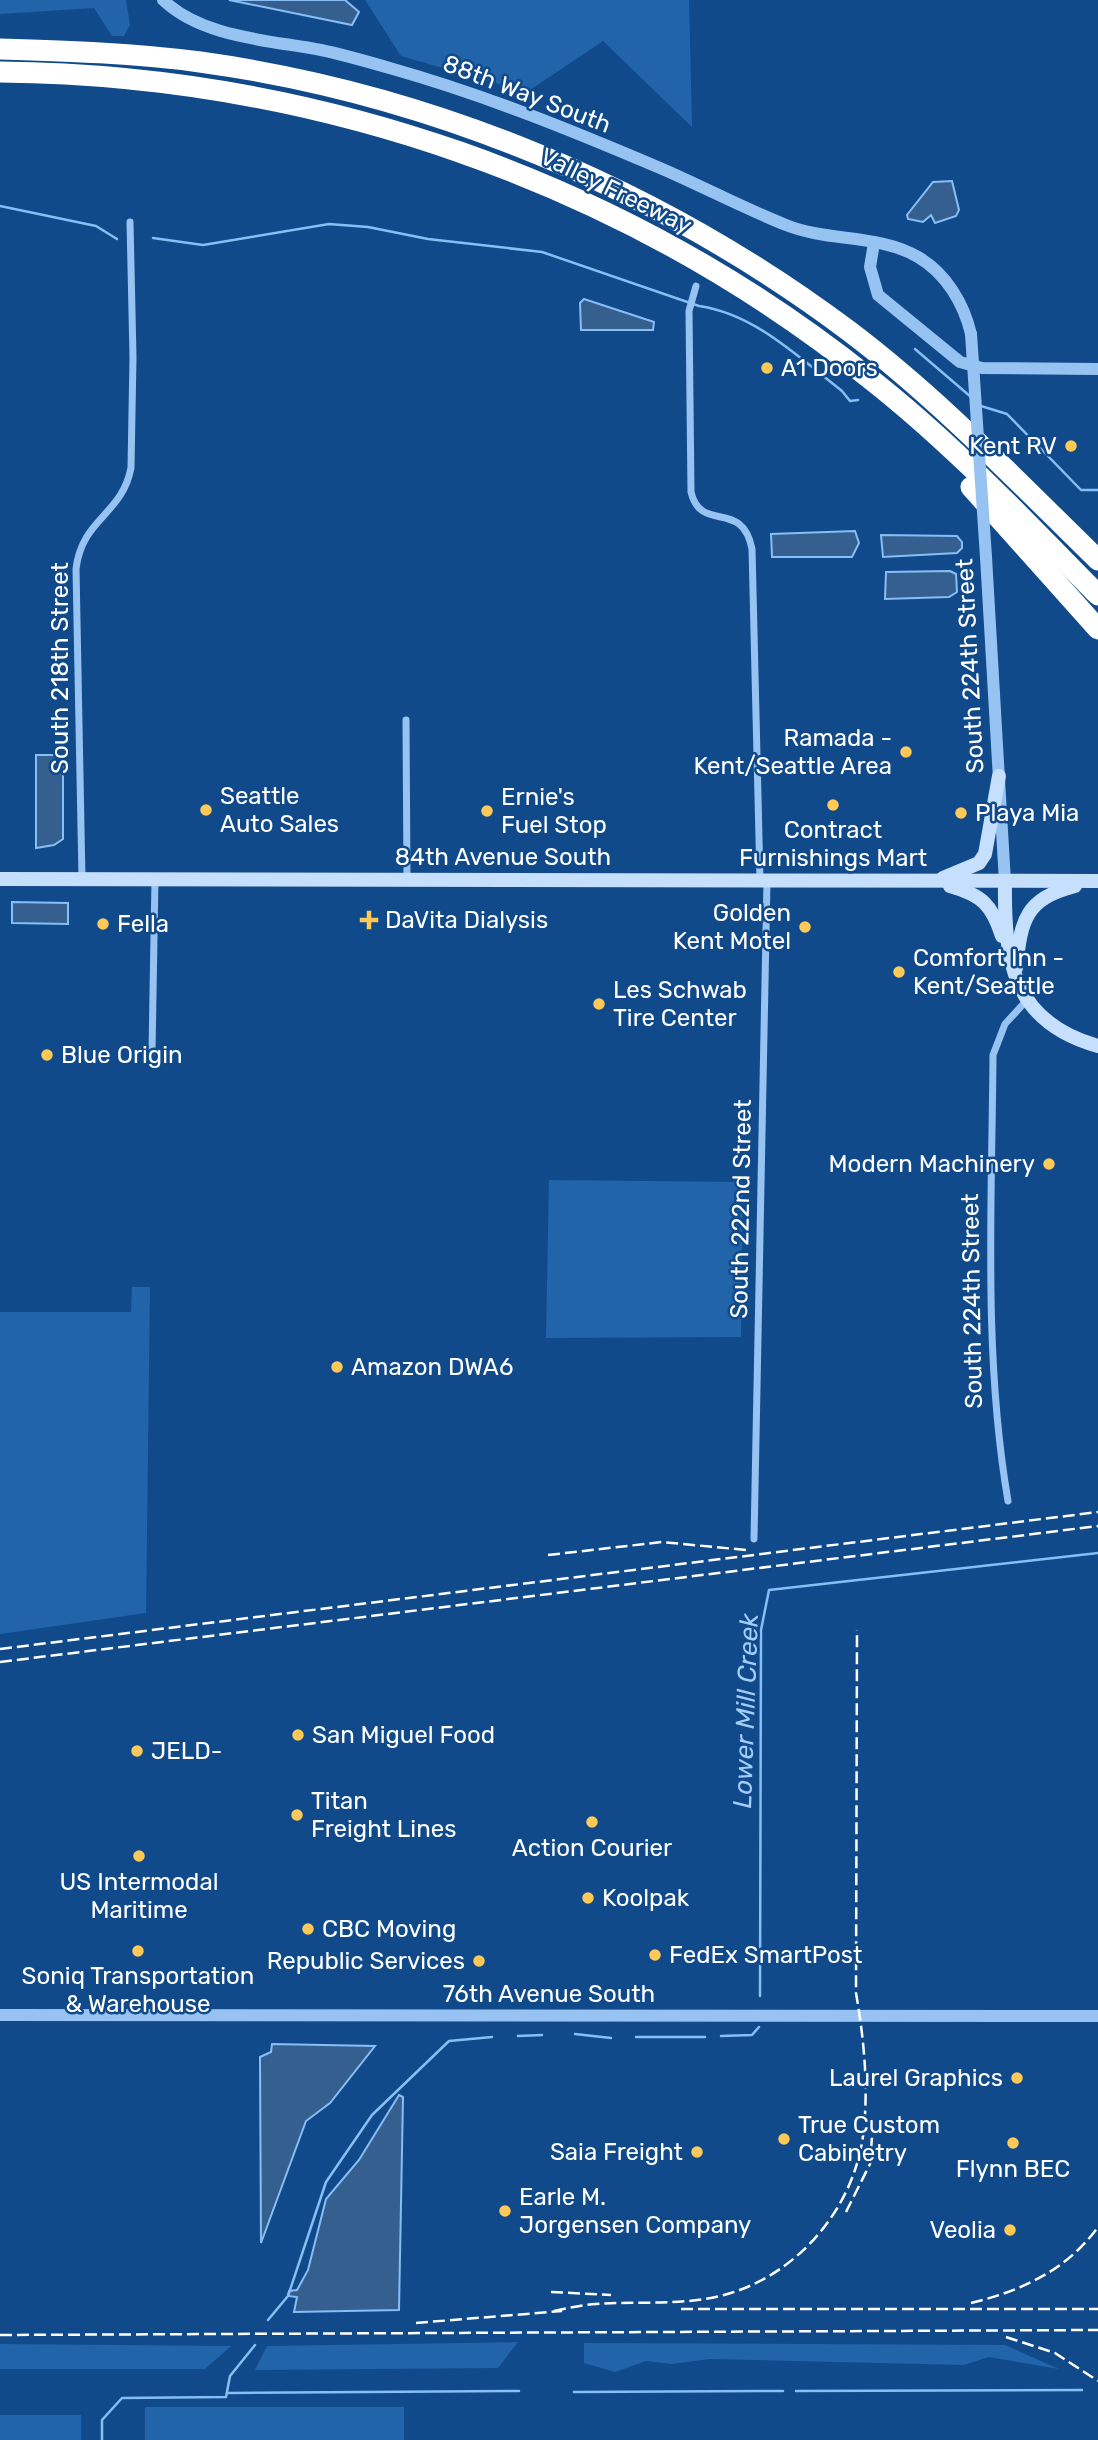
<svg xmlns="http://www.w3.org/2000/svg" width="1098" height="2440" font-family="Rubik,sans-serif">
	<style>
		.green { fill: #2264aa }
		.water { fill: #355f8f; stroke: #87bef5; stroke-width: 2 }
		.lines { fill: none; stroke-linecap: round; stroke-linejoin: round }
		.stream { stroke: #87bef5; stroke-width: 2.5 }
		.minor { stroke: #96c3f2; stroke-width: 7 }
		.tertiary { stroke: #96c3f2; stroke-width: 12 }
		.secondary { stroke: #c5dffc; stroke-width: 14 }
		.motorway { stroke: #fff; stroke-width: 21 }
		.rail { stroke: #fff; stroke-width: 2.5; stroke-dasharray: 12 5; stroke-linecap: butt }
		.tertiary-bridge { stroke: #96c3f2; stroke-width: 12 }
		.poi-dot { fill: #ffc957; stroke: #104a8b; stroke-width: 2.5 }
		.labels { text-anchor: middle; dominant-baseline: central; stroke-width: 5; stroke-linejoin: round; paint-order: stroke }
		.street-label { font-size: 24px; fill: #fff; stroke: #104a8b }
		.poi-label { font-size: 24px; fill: #fff; stroke: #104a8b; text-anchor: start }
		.water-label { font-size: 26px; font-style: italic; fill: #a2cdf9; stroke: #104a8b }
	</style>
	<rect width="100%" height="100%" fill="#104a8b"/>
	<g class="green">
		<path d="M 0,0 L 126,0 L 130,25 L 124,36 L 112,36 L 94,8 L 0,14 Z"/>
		<path d="M 365,0 L 689,0 L 692,127 L 603,41 L 527,92 L 401,56 Z"/>
		<path d="M 549,1180 L 743,1182 L 741,1337 L 546,1338 Z"/>
		<path d="M 132,1287 L 150,1287 L 146,1613 L 0,1634 L 0,1312 L 131,1312 Z"/>
		<path d="M 518,2342 L 498,2368 L 255,2370 L 267,2346 Z"/>
		<path d="M 584,2343 L 1005,2345 L 1059,2369 L 989,2357 L 964,2365 L 709,2359 L 672,2364 L 646,2361 L 615,2372 L 584,2363 Z"/>
		<path d="M 0,2344 L 231,2346 L 205,2369 L 0,2369 Z"/>
		<rect x="145" y="2407" width="259" height="33"/>
		<rect x="0" y="2415" width="81" height="25"/>
	</g>
	<g class="water">
		<path d="M 229,0 L 345,0 L 359,12 L 352,25 Z"/>
		<path d="M 952,181 L 959,210 L 956,216 L 935,223 L 931,215 L 923,222 L 908,219 L 907,215 L 933,182 Z"/>
		<path d="M 584,299 L 654,322 L 653,330 L 581,330 L 580,303 Z"/>
		<path d="M 855,531 L 859,543 L 852,557 L 772,557 L 771,534 Z"/>
		<path d="M 881,535 L 957,536 L 962,542 L 962,548 L 957,553 L 883,557 Z"/>
		<path d="M 950,571 L 956,574 L 957,592 L 949,597 L 885,599 L 886,572 Z"/>
		<path d="M 36,755 L 63,755 L 63,839 L 54,845 L 36,848 Z"/>
		<path d="M 12,902 L 68,903 L 68,924 L 12,923 Z"/>
		<path d="M 272,2044 L 375,2046 L 330,2103 L 306,2121 L 261,2243 L 260,2057 L 271,2052 Z"/>
		<path d="M 399,2095 L 403,2097 L 399,2310 L 294,2312 L 297,2297 L 288,2296 L 289,2291 L 297,2290 L 308,2270 L 326,2199 L 359,2160 Z"/>
	</g>
	<g class="lines">
		<g class="stream">
			<path d="M 0,206 L 96,226 L 117,239"/>
			<path d="M 153,238 L 203,245 L 329,224 L 368,227 L 428,239 L 542,252 L 699,306 C 755,314 798,357 842,391 L 850,401 L 858,400"/>
			<path d="M 915,349 L 971,397"/>
			<path d="M 981,406 L 1007,414 L 1081,490 L 1098,490"/>
			<path d="M 760,1996 L 761,1630 L 769,1590 L 1098,1553"/>
			<path d="M 575,2034 L 611,2038"/>
			<path d="M 518,2036 L 542,2035"/>
			<path d="M 721,2036 L 752,2035 L 759,2027"/>
			<path d="M 636,2037 L 705,2037"/>
			<path d="M 268,2320 L 288,2296 L 326,2182 L 372,2115 L 449,2041 L 492,2037"/>
			<path d="M 796,2391 L 1082,2390"/>
			<path d="M 574,2392 L 783,2391"/>
			<path d="M 227,2393 L 519,2391"/>
			<path d="M 102,2440 L 102,2420 L 122,2398 L 226,2397 L 230,2376 L 255,2345"/>
		</g>
		<g class="minor">
			<path d="M 696,286 L 689,311 L 691,492 C 701,534 742,498 752,549 L 760,880"/>
			<path d="M 406,720 L 407,879"/>
			<path d="M 82,879 L 76,569 C 82,518 122,515 131,468 L 133,357 L 130,222"/>
			<path d="M 152,1052 L 155,879"/>
			<path d="M 1008,1501 C 983,1355 992,1202 993,1055 L 1005,1024 L 1027,1000"/>
			<path d="M 754,1539 L 767,881"/>
		</g>
		<g class="tertiary">
			<path d="M 163,0 C 203,38 269,40 321,50 C 345,55 369,62 393,69 C 485,95 573,131 660,168 C 702,186 743,208 786,225 C 828,242 879,234 918,257 C 946,273 964,304 971,334"/>
			<path d="M 874,243 L 870,267 L 878,295 L 960,362 L 982,368 L 1098,369"/>
			<path d="M 986,557 L 1005,882"/>
			<path d="M 0,2015 L 1098,2016"/>
		</g>
		<g class="secondary">
			<path d="M 943,878 L 979,863 L 985,854 L 999,776"/>
			<path d="M 0,879 L 1098,881"/>
			<path d="M 1005,882 C 1004,960 1012,1022 1098,1046"/>
			<path d="M 950,886 C 982,895 992,905 1002,936"/>
			<path d="M 1016,968 C 1021,920 1025,899 1075,886"/>
		</g>
		<g class="motorway">
			<path d="M 0,49 C 67,51 134,53 200,62 C 433,94 661,190 849,331 C 939,399 1017,481 1098,560"/>
			<path d="M 0,72 C 316,75 622,181 869,378 C 952,443 1024,520 1098,595"/>
			<path d="M 971,487 L 1098,629"/>
		</g>
		<g class="rail">
			<path d="M 548,1555 L 662,1542 L 746,1550"/>
			<path d="M 0,1649 L 1098,1512"/>
			<path d="M 0,1662 L 1098,1526"/>
			<path d="M 846,2212 L 870,2164 L 873,2123"/>
			<path d="M 551,2292 L 611,2295"/>
			<path d="M 971,2303 C 1021,2291 1067,2270 1098,2227"/>
			<path d="M 681,2309 L 1098,2309"/>
			<path d="M 554,2311 C 568,2308 582,2305 596,2304 C 638,2301 682,2306 724,2295 C 796,2276 853,2210 863,2136 C 869,2089 864,2039 856,1993 L 857,1630"/>
			<path d="M 416,2323 L 562,2311"/>
			<path d="M 0,2335 L 1098,2330"/>
			<path d="M 1006,2337 L 1055,2353 L 1098,2381"/>
		</g>
		<path class="tertiary-bridge" d="M 971,334 L 986,557"/>
	</g>
	<g class="poi-dot">
		<circle cx="767" cy="368" r="7"/>
		<circle cx="1071" cy="446" r="7"/>
		<circle cx="906" cy="752" r="7"/>
		<circle cx="833" cy="805" r="7"/>
		<circle cx="206" cy="810" r="7"/>
		<circle cx="487" cy="811" r="7"/>
		<circle cx="961" cy="813" r="7"/>
		<path d="M365.5 909.5h7v7h7v7h-7v7h-7v-7h-7v-7h7z"/>
		<circle cx="103" cy="924" r="7"/>
		<circle cx="805" cy="927" r="7"/>
		<circle cx="899" cy="972" r="7"/>
		<circle cx="599" cy="1004" r="7"/>
		<circle cx="47" cy="1055" r="7"/>
		<circle cx="1049" cy="1164" r="7"/>
		<circle cx="337" cy="1367" r="7"/>
		<circle cx="298" cy="1735" r="7"/>
		<circle cx="137" cy="1751" r="7"/>
		<circle cx="297" cy="1815" r="7"/>
		<circle cx="592" cy="1822" r="7"/>
		<circle cx="139" cy="1856" r="7"/>
		<circle cx="588" cy="1898" r="7"/>
		<circle cx="308" cy="1929" r="7"/>
		<circle cx="138" cy="1951" r="7"/>
		<circle cx="655" cy="1955" r="7"/>
		<circle cx="479" cy="1961" r="7"/>
		<circle cx="1017" cy="2078" r="7"/>
		<circle cx="784" cy="2139" r="7"/>
		<circle cx="1013" cy="2143" r="7"/>
		<circle cx="697" cy="2152" r="7"/>
		<circle cx="505" cy="2211" r="7"/>
		<circle cx="1010" cy="2230" r="7"/>
	</g>
	<g class="labels">
		<g class="street-label">
			<text transform="translate(527 94) rotate(21)">88th Way South</text>
			<text transform="translate(616 191) rotate(26)">Valley Freeway</text>
			<text transform="translate(970 666) rotate(-93)">South 224th Street</text>
			<text transform="translate(60 668) rotate(-90)">South 218th Street</text>
			<text x="503" y="857">84th Avenue South</text>
			<text transform="translate(741 1209) rotate(-89)">South 222nd Street</text>
			<text transform="translate(972 1301) rotate(-91)">South 224th Street</text>
			<text x="549" y="1994">76th Avenue South</text>
		</g>
		<g class="poi-label">
			<text x="781" y="368">A1 Doors</text>
			<text x="1057" y="446" text-anchor="end">Kent RV</text>
			<text x="892" y="738" text-anchor="end">Ramada -<tspan x="892" dy="28">Kent/Seattle Area</tspan></text>
			<text x="220" y="796">Seattle<tspan x="220" dy="28">Auto Sales</tspan></text>
			<text x="501" y="797">Ernie's<tspan x="501" dy="28">Fuel Stop</tspan></text>
			<text x="975" y="813">Playa Mia</text>
			<text x="833" y="830" text-anchor="middle">Contract<tspan x="833" dy="28">Furnishings Mart</tspan></text>
			<text x="791" y="913" text-anchor="end">Golden<tspan x="791" dy="28">Kent Motel</tspan></text>
			<text x="385" y="920">DaVita Dialysis</text>
			<text x="117" y="924">Fella</text>
			<text x="913" y="958">Comfort Inn -<tspan x="913" dy="28">Kent/Seattle</tspan></text>
			<text x="613" y="990">Les Schwab<tspan x="613" dy="28">Tire Center</tspan></text>
			<text x="61" y="1055">Blue Origin</text>
			<text x="1035" y="1164" text-anchor="end">Modern Machinery</text>
			<text x="351" y="1367">Amazon DWA6</text>
			<text x="312" y="1735">San Miguel Food</text>
			<text x="151" y="1751">JELD-</text>
			<text x="311" y="1801">Titan<tspan x="311" dy="28">Freight Lines</tspan></text>
			<text x="592" y="1848" text-anchor="middle">Action Courier</text>
			<text x="139" y="1882" text-anchor="middle">US Intermodal<tspan x="139" dy="28">Maritime</tspan></text>
			<text x="602" y="1898">Koolpak</text>
			<text x="322" y="1929">CBC Moving</text>
			<text x="669" y="1955">FedEx SmartPost</text>
			<text x="465" y="1961" text-anchor="end">Republic Services</text>
			<text x="138" y="1976" text-anchor="middle">Soniq Transportation<tspan x="138" dy="28">&amp; Warehouse</tspan></text>
			<text x="1003" y="2078" text-anchor="end">Laurel Graphics</text>
			<text x="798" y="2125">True Custom<tspan x="798" dy="28">Cabinetry</tspan></text>
			<text x="683" y="2152" text-anchor="end">Saia Freight</text>
			<text x="1013" y="2169" text-anchor="middle">Flynn BEC</text>
			<text x="519" y="2197">Earle M.<tspan x="519" dy="28">Jorgensen Company</tspan></text>
			<text x="996" y="2230" text-anchor="end">Veolia</text>
		</g>
		<g class="water-label">
			<text transform="translate(746 1711) rotate(-88)">Lower Mill Creek</text>
		</g>
	</g>
</svg>
